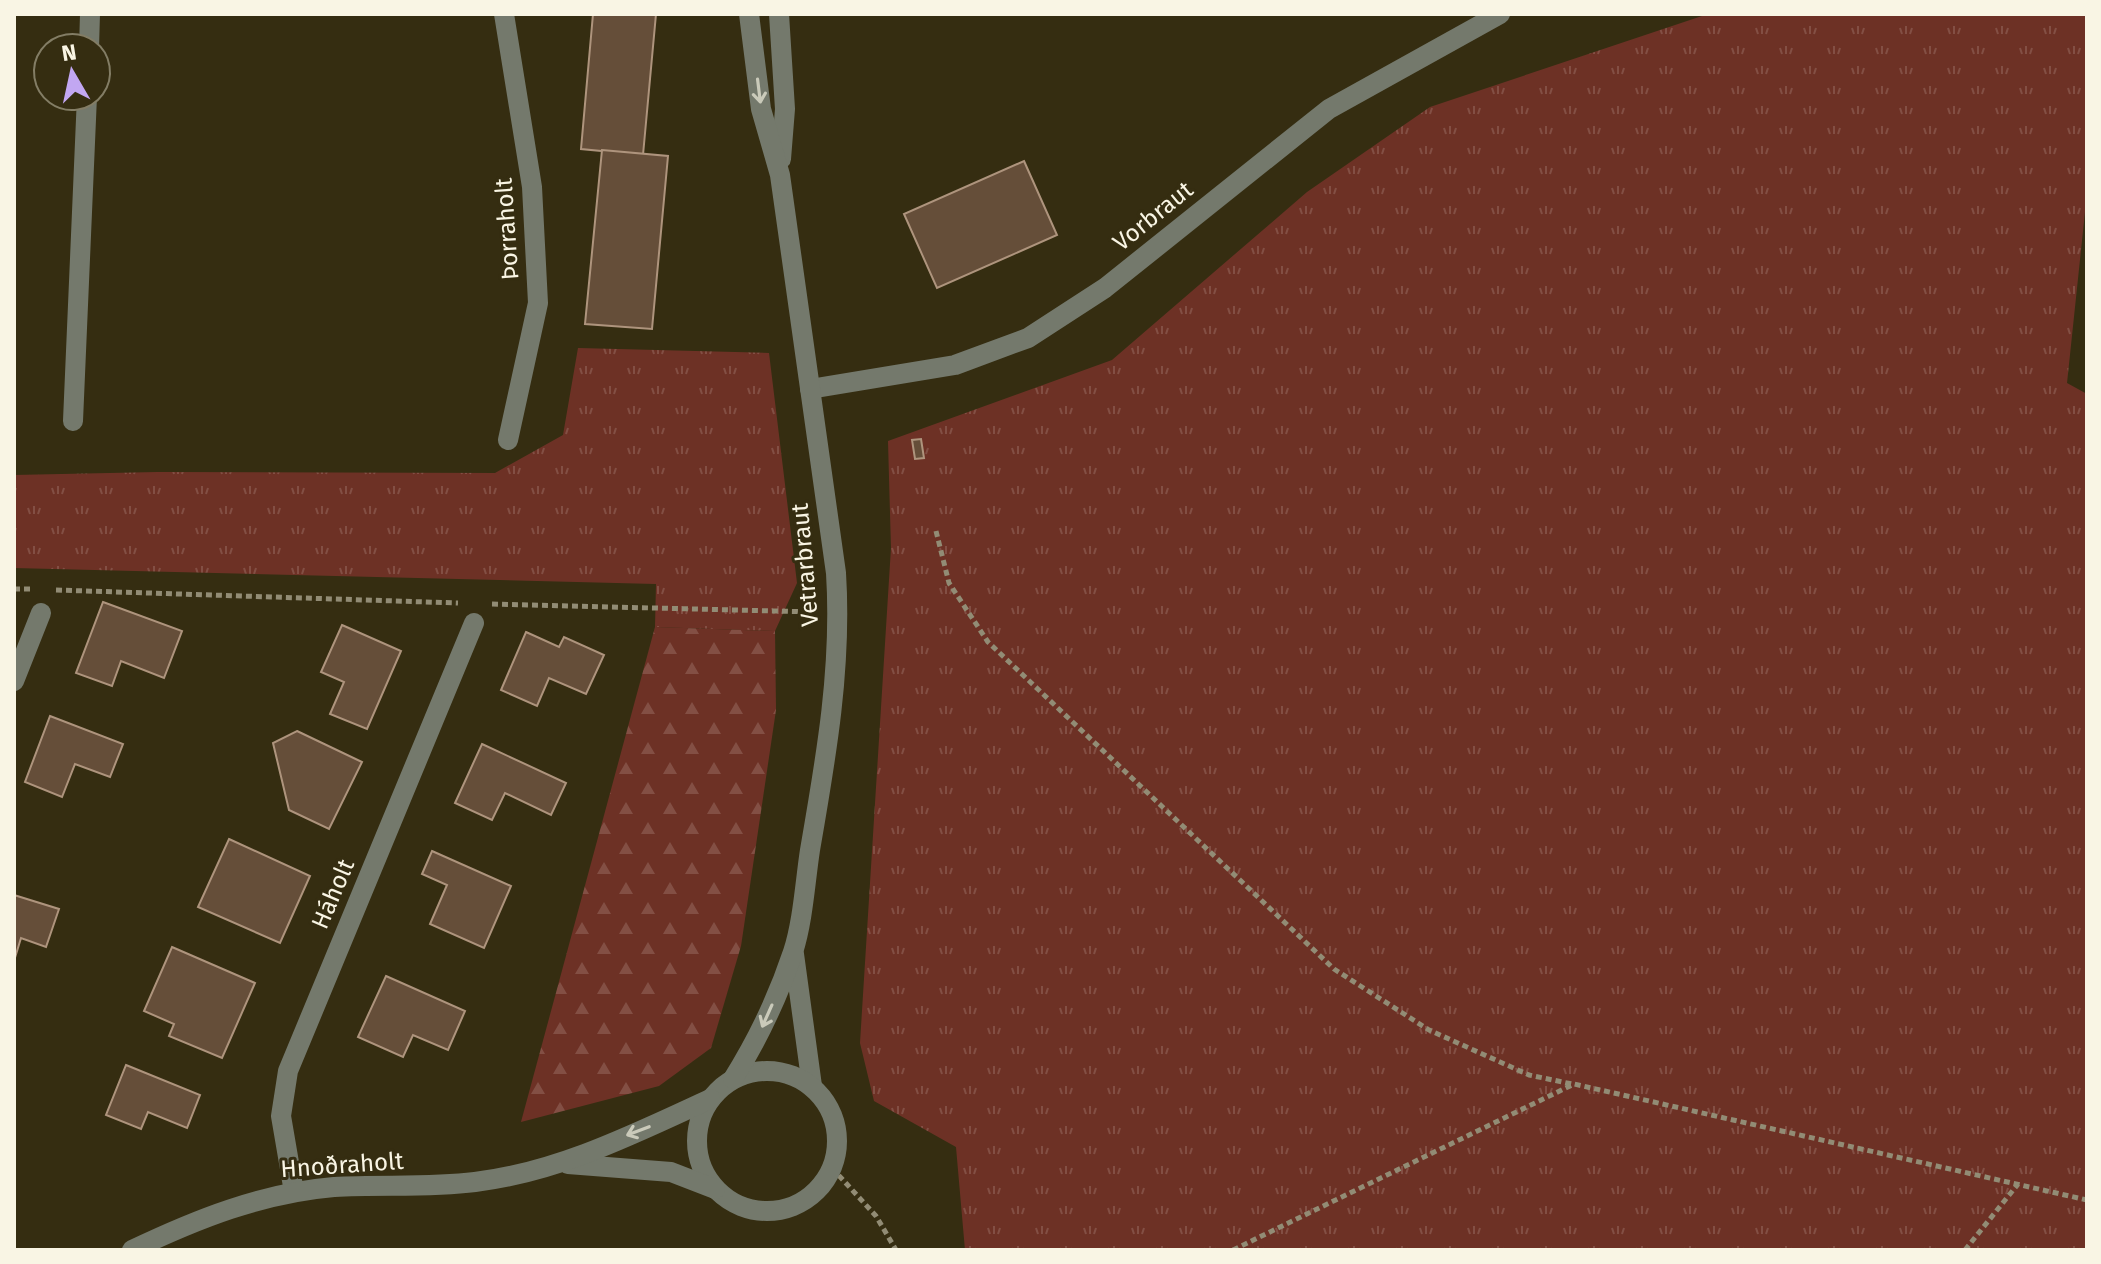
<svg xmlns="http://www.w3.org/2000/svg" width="2101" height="1264" font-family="'Fira Sans',sans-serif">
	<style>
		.grass { fill: url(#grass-tufts) }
		.forest { fill: url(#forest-firs) }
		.building { fill: #654e39; stroke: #ae947d; stroke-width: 2 }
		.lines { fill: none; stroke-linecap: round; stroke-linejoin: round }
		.path { stroke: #928c75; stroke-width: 5; stroke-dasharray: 6 4; stroke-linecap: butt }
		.minor { stroke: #74796c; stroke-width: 20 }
		.oneway { stroke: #cacaba }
		.labels { text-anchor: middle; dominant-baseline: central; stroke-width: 6; stroke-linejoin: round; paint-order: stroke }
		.street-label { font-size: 24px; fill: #f9f5e4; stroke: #352d11 }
	</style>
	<defs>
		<pattern id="grass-tufts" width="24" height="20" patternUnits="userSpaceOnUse" patternTransform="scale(2)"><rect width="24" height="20" fill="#6d3125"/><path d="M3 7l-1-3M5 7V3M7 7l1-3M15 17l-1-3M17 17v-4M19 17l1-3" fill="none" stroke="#834f44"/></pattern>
		<pattern id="forest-firs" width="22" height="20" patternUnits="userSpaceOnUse" patternTransform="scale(2)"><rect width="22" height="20" fill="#6d3125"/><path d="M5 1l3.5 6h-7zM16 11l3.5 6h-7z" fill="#834f44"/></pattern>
	</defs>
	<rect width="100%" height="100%" fill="#352d11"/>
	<g class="grass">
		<path d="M 1708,14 L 2087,14 L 2087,193 L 2067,383 L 2087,394 L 2087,1250 L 965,1250 L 956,1147 L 874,1101 L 860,1043 L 891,548 L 888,441 L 1112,360 L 1307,192 L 1430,107 Z"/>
		<path d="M 578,348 L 769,353 L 797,583 L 775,631 L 655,627 L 656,584 L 14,568 L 14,475 L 158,472 L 495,473 L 563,435 Z"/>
	</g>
	<path class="forest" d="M 655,627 L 775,631 L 776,710 L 741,946 L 711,1048 L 659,1086 L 521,1122 Z"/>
	<g class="building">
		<path d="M 593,14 L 656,14 L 643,155 L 581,149 Z"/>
		<path d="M 602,150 L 668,156 L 652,329 L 585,324 Z"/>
		<path d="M 1024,161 L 1057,235 L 937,288 L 904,214 Z"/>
		<path d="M 921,439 L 924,458 L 915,459 L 912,440 Z"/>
		<path d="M 103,602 L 182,631 L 164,678 L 121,661 L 112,686 L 76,673 Z"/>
		<path d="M 342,625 L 401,651 L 367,729 L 330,714 L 344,682 L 321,672 Z"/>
		<path d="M 526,632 L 559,647 L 564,637 L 604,655 L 586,694 L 549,678 L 537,706 L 501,690 Z"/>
		<path d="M 50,716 L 123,744 L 110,777 L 75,764 L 62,797 L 25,782 Z"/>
		<path d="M 297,731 L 362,762 L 329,829 L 289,810 L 273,743 Z"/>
		<path d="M 482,744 L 566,783 L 551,815 L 505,793 L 492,820 L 455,803 Z"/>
		<path d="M 229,839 L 310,876 L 280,943 L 198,907 Z"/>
		<path d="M 432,851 L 511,886 L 484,948 L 430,924 L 447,885 L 422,874 Z"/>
		<path d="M 14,895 L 59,909 L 46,947 L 21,938 L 14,961 Z"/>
		<path d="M 172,947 L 255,983 L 222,1058 L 169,1036 L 174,1024 L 144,1011 Z"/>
		<path d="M 386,976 L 465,1011 L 448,1050 L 413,1035 L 403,1057 L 358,1037 Z"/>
		<path d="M 126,1065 L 200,1095 L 187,1128 L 148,1112 L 141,1129 L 106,1115 Z"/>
	</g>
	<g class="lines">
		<g class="path">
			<path d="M 936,531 L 949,583 L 988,642 L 1334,969 L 1429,1030 L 1529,1075 L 1572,1084"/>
			<path d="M 14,589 L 30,589"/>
			<path d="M 56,590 L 458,603"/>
			<path d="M 492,604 L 814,612"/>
			<path d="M 832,1168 L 876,1216 L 896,1250"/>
			<path d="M 1233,1250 L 1574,1084 L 2087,1200"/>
			<path d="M 1965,1250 L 2018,1184"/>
		</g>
		<g class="minor">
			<path d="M 504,14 L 532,187 L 538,303 L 508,440"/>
			<path d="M 779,14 L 785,109 L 781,159"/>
			<path d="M 89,48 L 90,14"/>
			<path d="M 810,389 L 955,365 L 1028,338 L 1105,288 L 1329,109 L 1500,14"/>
			<path d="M 73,421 L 87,96"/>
			<path d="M 14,681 L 41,613"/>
			<path d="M 794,954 L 812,1086"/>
			<circle cx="767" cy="1141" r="70"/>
			<path d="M 733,1079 C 758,1039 778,997 793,952 C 803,921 805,883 810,850 C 826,758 842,667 836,573 L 780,175 L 761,109 L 749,14"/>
			<path d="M 568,1164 L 671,1172 L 715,1189"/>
			<path d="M 294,1192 L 281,1116 L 288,1071 L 474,623"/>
			<path d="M 132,1250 C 197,1219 262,1193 334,1187 C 381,1184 428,1188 475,1182 C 558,1172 634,1134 710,1099"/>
		</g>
	</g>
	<defs><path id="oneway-shaft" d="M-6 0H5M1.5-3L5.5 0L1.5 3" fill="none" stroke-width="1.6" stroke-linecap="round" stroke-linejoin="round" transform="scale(2)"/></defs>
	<g class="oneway">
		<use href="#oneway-shaft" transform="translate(759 91) rotate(83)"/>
		<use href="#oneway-shaft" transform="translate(767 1016) rotate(114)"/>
		<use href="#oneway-shaft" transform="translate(638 1131) rotate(159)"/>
	</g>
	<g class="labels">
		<g class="street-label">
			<text transform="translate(1153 216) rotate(-39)">Vorbraut</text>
			<text transform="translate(507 229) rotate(-94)">Þorraholt</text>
			<text transform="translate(805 565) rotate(-95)">Vetrarbraut</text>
			<text transform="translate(333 894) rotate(-67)">Háholt</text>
			<text transform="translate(342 1165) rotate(-4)">Hnoðraholt</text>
		</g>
	</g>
	<rect width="2101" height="1264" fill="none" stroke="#f9f5e4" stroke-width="32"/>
	<g transform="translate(72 72) rotate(351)"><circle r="38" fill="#352d11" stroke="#837d65" stroke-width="2"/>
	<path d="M0-6L14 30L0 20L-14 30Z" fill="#c2a7f2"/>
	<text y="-12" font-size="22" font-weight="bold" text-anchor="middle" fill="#f9f5e4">N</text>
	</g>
</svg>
